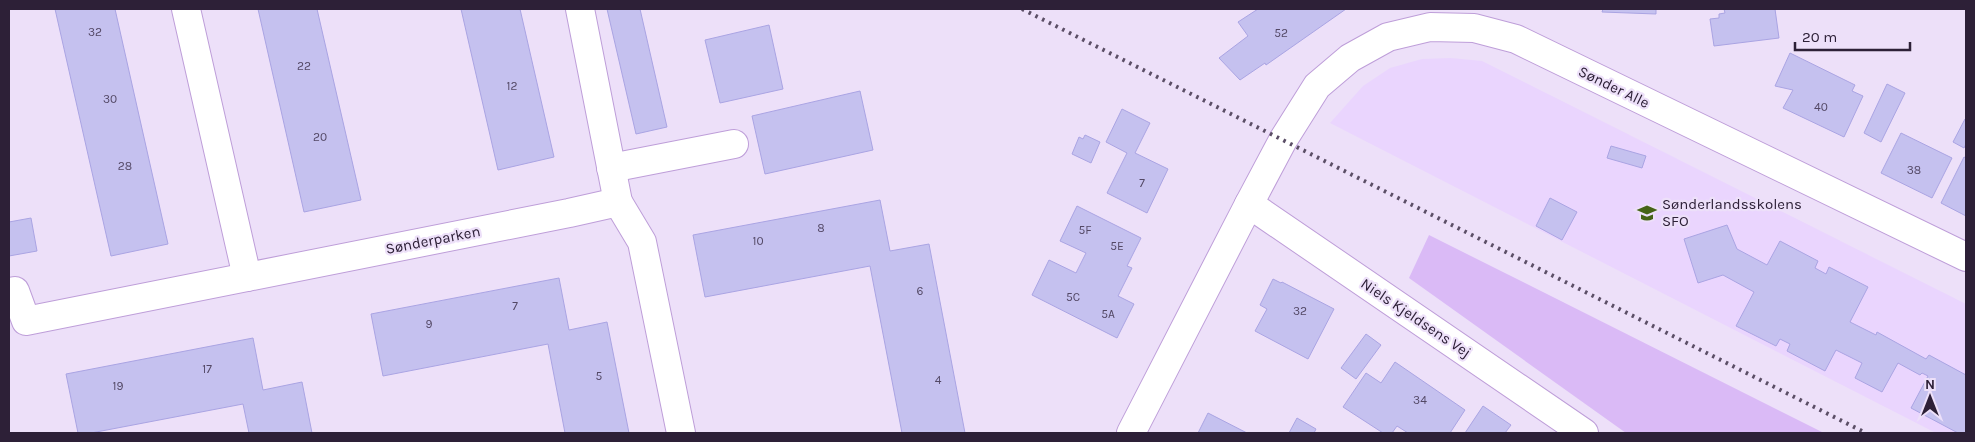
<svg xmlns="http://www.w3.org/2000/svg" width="1975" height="442" font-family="Karla,sans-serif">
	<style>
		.built { fill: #ead5fe }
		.green { fill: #dabaf6 }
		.building { fill: #c5c1ef; stroke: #aaa4e3 }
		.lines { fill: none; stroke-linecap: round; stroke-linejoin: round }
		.minor-casing { stroke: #be9ed9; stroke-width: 30 }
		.tertiary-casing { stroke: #be9ed9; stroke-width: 30 }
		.minor { stroke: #fff; stroke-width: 28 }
		.tertiary { stroke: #fff; stroke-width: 28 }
		.rail { stroke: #5b4e66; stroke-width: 4; stroke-dasharray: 2.5 5; stroke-linecap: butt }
		.labels { text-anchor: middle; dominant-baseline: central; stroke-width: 4.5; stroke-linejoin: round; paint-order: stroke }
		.number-label { font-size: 12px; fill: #534865 }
		.street-label { font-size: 15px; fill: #2d2037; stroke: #ede0f9 }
		.poi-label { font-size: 15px; fill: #2d2037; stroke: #ede0f9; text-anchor: start }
	</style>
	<rect width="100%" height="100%" fill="#ede0f9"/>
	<path class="built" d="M 1451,58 L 1482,61 L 1966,304 L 1966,433 L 1936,433 L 1330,123 L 1363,86 L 1390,68 L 1422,59 Z"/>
	<path class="green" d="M 1429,235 L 1824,433 L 1626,433 L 1409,278 Z"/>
	<g class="building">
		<path d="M 55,9 L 115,9 L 168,244 L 111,256 Z"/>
		<path d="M 258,9 L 317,9 L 361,200 L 304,212 Z"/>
		<path d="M 461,9 L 520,9 L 554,157 L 498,170 Z"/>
		<path d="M 607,9 L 640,9 L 667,127 L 636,134 Z"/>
		<path d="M 1258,9 L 1346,9 L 1266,65 L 1265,63 L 1240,80 L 1219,58 L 1248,36 L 1238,22 Z"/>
		<path d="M 1603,9 L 1656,9 L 1656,14 L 1602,12 Z"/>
		<path d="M 1724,9 L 1775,9 L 1779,38 L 1714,46 L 1710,19 L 1719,18 L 1719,14 L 1725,13 Z"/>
		<path d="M 769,25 L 783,89 L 720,103 L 705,40 Z"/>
		<path d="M 1790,53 L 1855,85 L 1852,91 L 1863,96 L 1844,137 L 1783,108 L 1793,90 L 1775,86 Z"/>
		<path d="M 1887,84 L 1905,93 L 1881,142 L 1864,133 Z"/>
		<path d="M 860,91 L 873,150 L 765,174 L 752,116 Z"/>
		<path d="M 1122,109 L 1150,123 L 1135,153 L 1168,169 L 1147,213 L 1107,193 L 1127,153 L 1106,142 Z"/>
		<path d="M 1965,119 L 1966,120 L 1966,144 L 1964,148 L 1953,142 Z"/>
		<path d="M 1901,133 L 1952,158 L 1932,198 L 1881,173 Z"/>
		<path d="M 1085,135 L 1100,142 L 1091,163 L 1072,154 L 1079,137 L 1083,139 Z"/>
		<path d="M 1611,146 L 1646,156 L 1642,168 L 1607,158 Z"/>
		<path d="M 1964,157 L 1966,158 L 1966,216 L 1941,203 Z"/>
		<path d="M 1550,198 L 1577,212 L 1562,240 L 1536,226 Z"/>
		<path d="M 880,200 L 890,251 L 929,244 L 965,433 L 902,433 L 870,266 L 705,297 L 693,235 Z"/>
		<path d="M 1077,206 L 1141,238 L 1127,266 L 1132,268 L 1118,296 L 1134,304 L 1117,338 L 1032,295 L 1049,260 L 1076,273 L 1086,253 L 1060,241 Z"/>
		<path d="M 31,218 L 37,251 L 9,256 L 9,222 Z"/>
		<path d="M 1727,225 L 1737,249 L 1767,265 L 1780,241 L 1818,261 L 1815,268 L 1826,274 L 1829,267 L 1868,287 L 1850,322 L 1876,335 L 1877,332 L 1926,359 L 1929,355 L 1966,375 L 1966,433 L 1958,433 L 1911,408 L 1928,376 L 1922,373 L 1920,375 L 1898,363 L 1882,392 L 1855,378 L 1862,363 L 1836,350 L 1825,371 L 1787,351 L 1790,344 L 1780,339 L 1776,346 L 1736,326 L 1754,292 L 1723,275 L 1698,283 L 1684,239 Z"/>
		<path d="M 559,278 L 569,330 L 607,322 L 629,433 L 565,433 L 548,344 L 383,376 L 371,314 Z"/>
		<path d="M 1273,279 L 1281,283 L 1282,282 L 1334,309 L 1308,359 L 1255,331 L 1267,309 L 1260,305 Z"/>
		<path d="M 1366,334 L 1381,345 L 1356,379 L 1341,368 Z"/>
		<path d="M 253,338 L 263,390 L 302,382 L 312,433 L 249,433 L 243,404 L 91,433 L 78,433 L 66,374 Z"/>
		<path d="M 1395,362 L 1465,410 L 1450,433 L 1408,433 L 1397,426 L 1392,433 L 1383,433 L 1343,407 L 1366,373 L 1381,383 Z"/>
		<path d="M 1483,406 L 1511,425 L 1505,433 L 1465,433 Z"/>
		<path d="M 1208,413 L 1247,433 L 1198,433 Z"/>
		<path d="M 1297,418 L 1316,429 L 1314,433 L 1289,433 Z"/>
	</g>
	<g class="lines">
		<g class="minor-casing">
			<g id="minor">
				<path d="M 186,9 L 247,277"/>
				<path d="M 611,168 L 734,144"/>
				<path d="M 618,202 L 642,242 L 681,433"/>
				<path d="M 1249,204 L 1584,433"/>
				<path d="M 9,292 L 15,291 L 26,321 L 569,213 L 618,202 L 580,9"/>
			</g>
		</g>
		<g class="tertiary-casing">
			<path id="tertiary" d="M 1131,433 L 1249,204 L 1283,140 L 1317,86 L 1350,58 L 1388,37 L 1430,27 L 1474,28 L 1516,39 L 1966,257"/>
		</g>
		<use href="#minor" class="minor"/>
		<use href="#tertiary" class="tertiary"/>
		<path class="rail" d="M 1022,9 L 1866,433"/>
	</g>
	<defs>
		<g id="school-bare" transform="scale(1.5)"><path d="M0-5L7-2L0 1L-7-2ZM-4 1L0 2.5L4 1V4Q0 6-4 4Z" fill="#456316" stroke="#ede0f9" stroke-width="2.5" paint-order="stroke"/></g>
	</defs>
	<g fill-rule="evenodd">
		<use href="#school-bare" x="1647" y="213"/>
	</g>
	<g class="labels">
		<g class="number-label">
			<text x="95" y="32">32</text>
			<text x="1281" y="33">52</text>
			<text x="304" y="66">22</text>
			<text x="512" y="86">12</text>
			<text x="110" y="99">30</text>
			<text x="1821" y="107">40</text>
			<text x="320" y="137">20</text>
			<text x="125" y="166">28</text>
			<text x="1914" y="170">38</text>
			<text x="1142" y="183">7</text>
			<text x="821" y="228">8</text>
			<text x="1085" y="230">5F</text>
			<text x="758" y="241">10</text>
			<text x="1117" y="246">5E</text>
			<text x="920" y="291">6</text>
			<text x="1073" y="297">5C</text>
			<text x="515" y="306">7</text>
			<text x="1300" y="311">32</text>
			<text x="1108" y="314">5A</text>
			<text x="429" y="324">9</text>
			<text x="207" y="369">17</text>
			<text x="599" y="376">5</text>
			<text x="938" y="380">4</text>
			<text x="118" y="386">19</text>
			<text x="1420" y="400">34</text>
		</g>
		<g class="street-label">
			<text transform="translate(1614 87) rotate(26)">Sønder Alle</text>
			<text transform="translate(433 240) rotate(-11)">Sønderparken</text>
			<text transform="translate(1416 318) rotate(34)">Niels Kjeldsens Vej</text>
		</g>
		<g class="poi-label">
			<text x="1662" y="204">Sønderlandsskolens<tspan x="1662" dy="17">SFO</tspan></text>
		</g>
	</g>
	<rect width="1975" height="442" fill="none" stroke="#2d2037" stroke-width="20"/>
	<g transform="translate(1930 397)" stroke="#ede0f9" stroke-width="4" paint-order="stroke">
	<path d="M0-4L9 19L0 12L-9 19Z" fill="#2d2037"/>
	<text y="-8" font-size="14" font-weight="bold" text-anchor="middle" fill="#2d2037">N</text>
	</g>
	<path d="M1795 42v8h115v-8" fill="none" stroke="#2d2037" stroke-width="2.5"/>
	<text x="1802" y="42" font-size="15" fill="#2d2037" stroke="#ede0f9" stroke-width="4" paint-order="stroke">20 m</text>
</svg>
